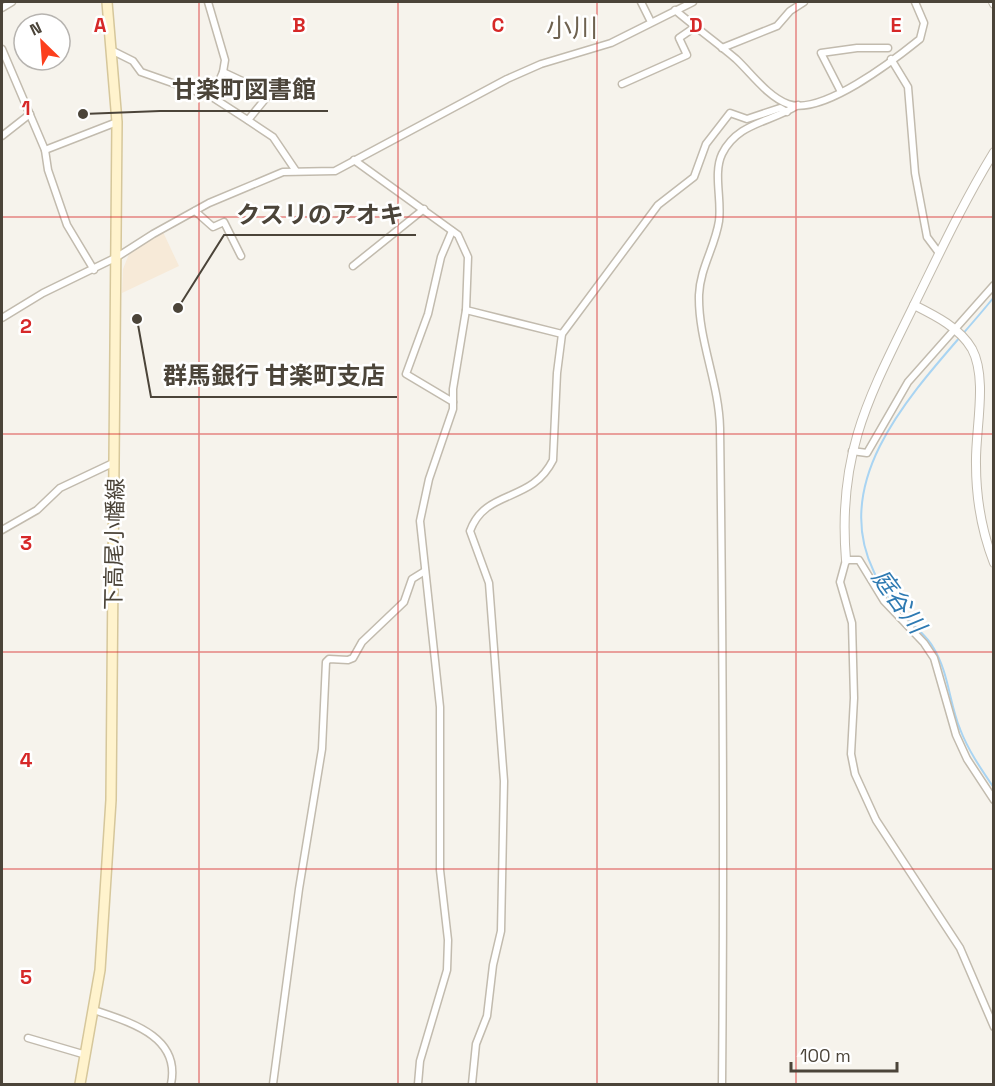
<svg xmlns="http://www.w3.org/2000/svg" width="995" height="1086" font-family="'Space Grotesk','Noto Sans JP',sans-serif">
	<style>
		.commercial { fill: #f7ead8 }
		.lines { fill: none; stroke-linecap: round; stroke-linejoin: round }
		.stream { stroke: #a9d4f2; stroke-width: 2 }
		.minor-casing { stroke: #c2bbae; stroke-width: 9 }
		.tertiary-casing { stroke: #c2bbae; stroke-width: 10 }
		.secondary-casing { stroke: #d6c79b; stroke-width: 12 }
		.minor { stroke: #fff; stroke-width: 6 }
		.tertiary { stroke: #fff; stroke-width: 8 }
		.secondary { stroke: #fff3cd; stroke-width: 9 }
		.grid { fill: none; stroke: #d62828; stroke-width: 1.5; stroke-opacity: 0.55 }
		.labels { text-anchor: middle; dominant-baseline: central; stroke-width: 5; stroke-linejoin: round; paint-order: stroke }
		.street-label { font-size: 22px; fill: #4b4439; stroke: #fff }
		.water-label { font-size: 24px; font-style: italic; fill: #2e7ab2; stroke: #fff }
		.quarter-label { font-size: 26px; fill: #6e6250; stroke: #fff }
		.grid-label { font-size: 20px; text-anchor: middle; font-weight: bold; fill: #d62828; stroke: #fff; stroke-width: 5; stroke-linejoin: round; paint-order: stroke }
		.leader { fill: none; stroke: #4b4439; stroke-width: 2 }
		.callout-dot { fill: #4b4439; stroke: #fff; stroke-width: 2 }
		.callout-label { font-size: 24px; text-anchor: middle; font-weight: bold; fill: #4b4439; stroke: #fff; stroke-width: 5; stroke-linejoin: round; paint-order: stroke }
	</style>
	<rect width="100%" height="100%" fill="#f6f3ec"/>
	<path class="commercial" d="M 163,232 L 179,266 L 122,293 L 123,269 L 129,254 Z"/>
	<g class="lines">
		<path class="stream" d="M 994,297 C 935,371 823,468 874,572 C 882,591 898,609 912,623 C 919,631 928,638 933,647 C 949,673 949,702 960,729 C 968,750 981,769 994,788"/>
		<g class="minor-casing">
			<g id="minor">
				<path d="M 208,2 L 225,60 L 223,72 L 212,97"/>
				<path d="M 641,2 L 651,22"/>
				<path d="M 2,8 L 12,2"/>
				<path d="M 675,10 C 695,27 716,42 736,59 C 751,73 768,97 788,104 C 822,116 894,60 920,39 L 924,23 L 915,2"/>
				<path d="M 722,48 L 777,26 L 790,11 L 804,2"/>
				<path d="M 2,49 L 45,150 L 48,170 L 67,225 L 94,270"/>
				<path d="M 113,51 L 133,61 L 141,72 L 212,97 L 246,119 L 273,137 L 296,171"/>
				<path d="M 891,59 L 908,87 L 915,173 L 927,237 L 939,253"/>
				<path d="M 223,72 L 253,86"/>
				<path d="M 622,84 L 687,55 L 679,38 L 695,27"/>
				<path d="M 841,92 L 821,53 L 857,48 L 888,48"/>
				<path d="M 248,120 L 275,87"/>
				<path d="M 2,136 L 30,114"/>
				<path d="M 45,150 L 117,122"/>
				<path d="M 354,160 L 458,235 L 468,257 L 466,310 L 453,389 L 453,409 L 429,479 L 420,521 L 440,707 L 440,870 L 448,940 L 447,970 L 420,1061 L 418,1084"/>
				<path d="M 195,211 L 213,227 L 224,222 L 241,256"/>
				<path d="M 452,231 L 441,257 L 428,314 L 406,374 L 453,402"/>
				<path d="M 353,266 L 424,209"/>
				<path d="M 466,310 L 562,334"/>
				<path d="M 2,318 L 43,293 L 117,257 L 153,234 L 209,203 L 283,172 L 335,171 L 507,79 L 541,64 L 611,43 L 693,2"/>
				<path d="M 852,451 L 867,453 L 908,382 L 994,285"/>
				<path d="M 2,530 L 37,510 L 60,488 L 115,462"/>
				<path d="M 994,800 L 967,759 L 956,735 L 934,658 L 924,643 L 884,601 L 859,560 L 846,560 L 840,582 L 852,623 L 854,698 L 851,754 L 855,774 L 876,820 L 960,948 L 994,1027"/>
				<path d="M 94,1010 C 129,1022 181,1036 171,1084"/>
				<path d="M 28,1038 L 86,1055"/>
				<path d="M 273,1084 L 299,889 L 322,749 L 326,662 L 329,659 L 348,660 L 353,658 L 362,642 L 404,602 L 412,579 L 425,571"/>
				<path d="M 472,1084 L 476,1044 L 487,1016 L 493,965 L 501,931 L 504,781 L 489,583 L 470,531 C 486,488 531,504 553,460 L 557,373 L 562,334 L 658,205 L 694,177 L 706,144 L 730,113 L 747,119 L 780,108 L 787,112"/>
				<path d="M 722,1084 C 724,866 723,647 720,428 C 719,383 698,340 699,295 C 700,268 715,247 719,221 C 722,200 713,173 722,154 C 738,122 770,123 798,105"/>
			</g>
		</g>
		<g class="tertiary-casing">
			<g id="tertiary">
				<path d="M 993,2 L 994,4"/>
				<path d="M 914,305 C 936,316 960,328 972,349 C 988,379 975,431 976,464 C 976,497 982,532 994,563"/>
				<path d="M 846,560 C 837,452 870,395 915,303 C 940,252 964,201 994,152"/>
			</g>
		</g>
		<g class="secondary-casing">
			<path id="secondary" d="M 80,1084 L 100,970 L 111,800 L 117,122 L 107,2"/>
		</g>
		<use href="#minor" class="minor"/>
		<use href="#tertiary" class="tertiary"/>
		<use href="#secondary" class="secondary"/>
	</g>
	<path class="grid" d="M 199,2 L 199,1084M 398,2 L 398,1084M 597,2 L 597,1084M 796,2 L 796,1084M 2,217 L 994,217M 2,434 L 994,434M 2,652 L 994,652M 2,869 L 994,869"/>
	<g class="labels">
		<g class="street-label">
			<text transform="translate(114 544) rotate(-89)">下高尾小幡線</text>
		</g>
		<g class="water-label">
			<text transform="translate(899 601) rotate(54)">庭谷川</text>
		</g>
		<g class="quarter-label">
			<text x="572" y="28">小川</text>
		</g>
	</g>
	<g class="grid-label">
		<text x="100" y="32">A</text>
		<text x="299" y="32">B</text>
		<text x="498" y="32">C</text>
		<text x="696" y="32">D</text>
		<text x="896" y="32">E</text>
		<text x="26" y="115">1</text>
		<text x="26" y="333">2</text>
		<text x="26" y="550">3</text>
		<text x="26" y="767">4</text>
		<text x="26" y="984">5</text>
	</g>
	<path class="leader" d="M83 114L160 111H328M178 308L224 235H416M137 319L151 397H397"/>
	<g class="callout-dot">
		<circle cx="83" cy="114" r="6"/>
		<circle cx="178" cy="308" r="6"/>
		<circle cx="137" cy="319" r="6"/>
	</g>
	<g class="callout-label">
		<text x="244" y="98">甘楽町図書館</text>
		<text x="320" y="223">クスリのアオキ</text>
		<text x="274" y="384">群馬銀行 甘楽町支店</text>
	</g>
	<rect width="995" height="1086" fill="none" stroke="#4b4439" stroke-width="6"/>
	<g transform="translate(42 42) rotate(335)"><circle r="28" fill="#ffffff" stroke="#b7b4b0" stroke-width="1.5"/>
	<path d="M0-4.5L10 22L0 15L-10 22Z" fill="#fc3f1d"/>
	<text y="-9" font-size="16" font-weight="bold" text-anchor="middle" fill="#4b4439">N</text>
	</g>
	<path d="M791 1062v9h106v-9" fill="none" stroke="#4b4439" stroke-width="3"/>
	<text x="800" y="1062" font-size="18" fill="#4b4439" stroke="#ffffff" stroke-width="4.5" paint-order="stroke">100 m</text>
</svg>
